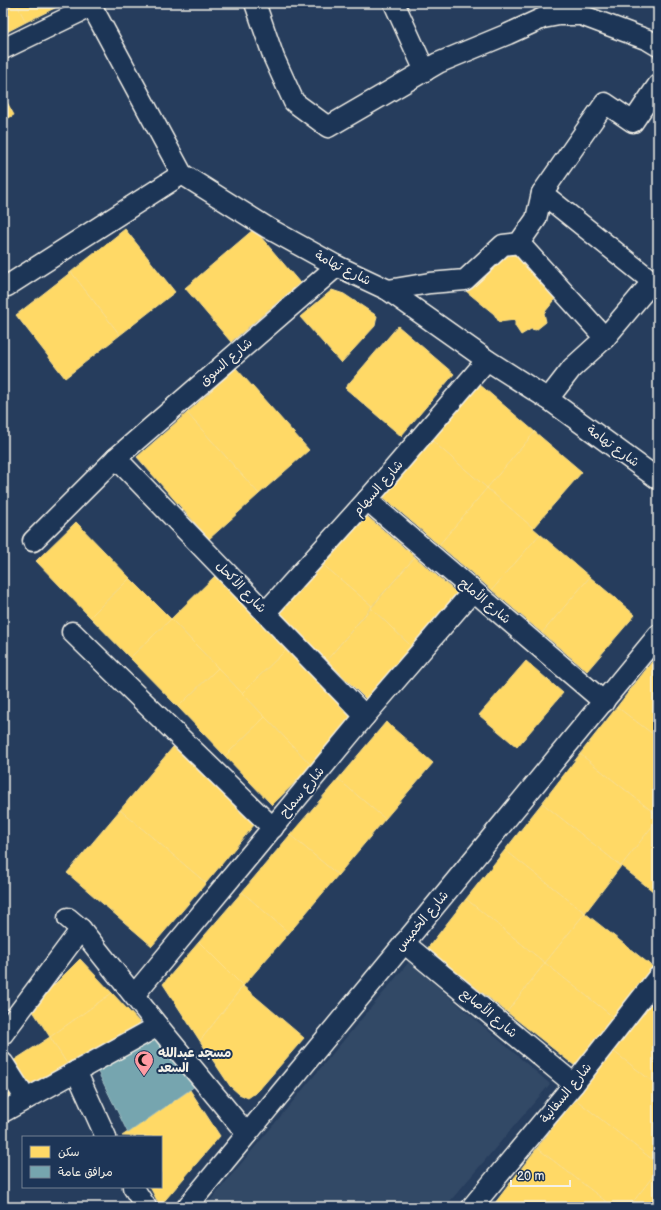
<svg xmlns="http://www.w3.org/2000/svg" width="661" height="1210" font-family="'Balsamiq Sans','Playpen Sans Arabic',sans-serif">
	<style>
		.built { fill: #334966 }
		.homes { fill: #ffd966; stroke: #fce08d }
		.public { fill: #76a5af; stroke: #9cbcc0 }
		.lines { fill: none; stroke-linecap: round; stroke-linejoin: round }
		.minor-casing { stroke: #f4f1e8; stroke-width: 23 }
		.minor { stroke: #1d3557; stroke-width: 20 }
		.labels { text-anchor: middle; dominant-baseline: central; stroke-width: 4; stroke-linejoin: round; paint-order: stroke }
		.street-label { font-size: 13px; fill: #f4f1e8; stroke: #1d3557 }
		.poi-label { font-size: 13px; font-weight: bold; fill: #f4f1e8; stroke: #1d3557; text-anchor: start }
	</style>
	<rect width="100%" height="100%" fill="#263d5d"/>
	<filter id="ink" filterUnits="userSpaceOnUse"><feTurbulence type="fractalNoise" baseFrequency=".025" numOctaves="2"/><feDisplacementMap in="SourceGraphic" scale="8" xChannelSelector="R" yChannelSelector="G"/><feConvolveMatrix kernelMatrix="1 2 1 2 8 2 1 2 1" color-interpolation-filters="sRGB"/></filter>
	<g filter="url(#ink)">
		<path class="built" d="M 409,962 L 550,1084 L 445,1207 L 205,1207 Z"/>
		<g class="homes">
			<path d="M 3,3 L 16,3 L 26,22 L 3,34 Z"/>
			<path d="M 16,3 L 65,3 L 26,22 Z"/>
			<path d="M 3,95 L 14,115 L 3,121 Z"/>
			<path d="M 125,229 L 175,292 L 120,335 L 71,272 Z"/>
			<path d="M 254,229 L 300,283 L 231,342 L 185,288 Z"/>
			<path d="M 519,251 L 559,295 L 544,313 L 546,322 L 536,330 L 531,329 L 521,335 L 515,326 L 515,320 L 499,322 L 494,314 L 466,291 L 507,256 Z"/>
			<path d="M 71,272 L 120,335 L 65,378 L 16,315 Z"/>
			<path d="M 332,290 L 344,294 L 377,316 L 375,326 L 341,363 L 300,317 Z"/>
			<path d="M 398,326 L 454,374 L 401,436 L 345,388 Z"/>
			<path d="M 236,368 L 309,450 L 259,494 L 187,413 Z"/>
			<path d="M 479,384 L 535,432 L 487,488 L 431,440 Z"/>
			<path d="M 187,413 L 259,494 L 209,539 L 137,457 Z"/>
			<path d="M 535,432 L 582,472 L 533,528 L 487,488 Z"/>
			<path d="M 431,440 L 487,488 L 439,545 L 382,496 Z"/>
			<path d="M 487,488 L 540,534 L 492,590 L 439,545 Z"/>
			<path d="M 363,513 L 415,557 L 372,606 L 321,563 Z"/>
			<path d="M 76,522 L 130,578 L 90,617 L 36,561 Z"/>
			<path d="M 540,534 L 590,577 L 542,633 L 492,590 Z"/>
			<path d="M 415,557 L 458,594 L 412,647 L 371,608 Z"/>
			<path d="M 321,563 L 372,606 L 327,660 L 279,612 Z"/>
			<path d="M 216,575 L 287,649 L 242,693 L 171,619 Z"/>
			<path d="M 590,577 L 635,615 L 587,671 L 542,633 Z"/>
			<path d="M 130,578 L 171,619 L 130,658 L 90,617 Z"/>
			<path d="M 371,608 L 412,647 L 367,700 L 327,660 Z"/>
			<path d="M 171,619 L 218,668 L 178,707 L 130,658 Z"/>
			<path d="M 287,649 L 358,722 L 312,766 L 242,693 Z"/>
			<path d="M 658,654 L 658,738 L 617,707 Z"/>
			<path d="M 526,661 L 563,693 L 517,747 L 479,715 Z"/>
			<path d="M 218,668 L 265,717 L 225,756 L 178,707 Z"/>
			<path d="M 617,707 L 658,738 L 658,816 L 580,754 Z"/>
			<path d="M 265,717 L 312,766 L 272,805 L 225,756 Z"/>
			<path d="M 386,722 L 433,763 L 385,819 L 338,779 Z"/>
			<path d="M 173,747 L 259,819 L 206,883 L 120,810 Z"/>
			<path d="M 580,754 L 658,816 L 658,819 L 621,866 L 542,803 Z"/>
			<path d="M 338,779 L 385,819 L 338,875 L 290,835 Z"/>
			<path d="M 542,803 L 621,866 L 585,913 L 505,850 Z"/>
			<path d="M 120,810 L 206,883 L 152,946 L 67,873 Z"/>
			<path d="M 658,819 L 658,895 L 621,866 Z"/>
			<path d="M 290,835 L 338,875 L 289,933 L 242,892 Z"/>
			<path d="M 505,850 L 585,913 L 545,963 L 466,899 Z"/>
			<path d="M 242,892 L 289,933 L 243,986 L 199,942 Z"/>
			<path d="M 466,899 L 545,963 L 507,1012 L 427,949 Z"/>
			<path d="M 585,913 L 653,967 L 613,1017 L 545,963 Z"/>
			<path d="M 199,942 L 243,986 L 200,1041 L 163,984 Z"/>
			<path d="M 80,959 L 112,993 L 50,1037 L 31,1008 Z"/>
			<path d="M 545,963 L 613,1017 L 575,1066 L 507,1012 Z"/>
			<path d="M 243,986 L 304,1038 L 258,1091 L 248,1098 L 239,1094 L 230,1086 L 200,1041 Z"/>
			<path d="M 658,992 L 658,1007 L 651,1002 Z"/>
			<path d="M 112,993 L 143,1026 L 69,1067 L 50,1037 Z"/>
			<path d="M 651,1002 L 658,1007 L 658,1086 L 613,1051 Z"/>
			<path d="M 50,1037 L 69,1067 L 32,1091 L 13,1061 Z"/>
			<path d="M 613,1051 L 658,1086 L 658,1164 L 575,1099 Z"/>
			<path d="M 3,1070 L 21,1095 L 3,1105 Z"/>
			<path d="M 190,1090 L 220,1136 L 160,1206 L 150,1187 L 161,1187 L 161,1137 L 122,1136 Z"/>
			<path d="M 575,1099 L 658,1164 L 658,1170 L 629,1207 L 613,1207 L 537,1148 Z"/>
			<path d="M 537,1148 L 613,1207 L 500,1207 L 495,1203 Z"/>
			<path d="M 658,1170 L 658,1207 L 629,1207 Z"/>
			<path d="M 495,1203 L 500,1207 L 491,1207 Z"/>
		</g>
		<path class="public" d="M 154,1033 L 195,1086 L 128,1133 L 96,1068 Z"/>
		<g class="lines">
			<g class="minor-casing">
				<g id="minor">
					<path d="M 90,3 L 182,174 L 268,228 L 337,266 L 388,290 L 487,360 L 548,399 L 658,479"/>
					<path d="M 255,3 L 274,58 L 294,102 L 328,127 L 438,63 L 508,34 L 543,18 L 559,15 L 581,15 L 648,40 L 658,46"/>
					<path d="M 394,3 L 425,71"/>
					<path d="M 3,49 L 92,6"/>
					<path d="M 542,193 L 658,286"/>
					<path d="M 519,243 L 605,338 L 572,368 L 548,399"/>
					<path d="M 7,286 L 182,174"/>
					<path d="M 388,290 L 430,283 L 465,280 L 503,245 L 519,243 L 536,219 L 542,193 L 605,103 L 633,122 L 658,85"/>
					<path d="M 605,338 L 653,281"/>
					<path d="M 116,458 L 365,716"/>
					<path d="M 367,500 L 604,702"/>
					<path d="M 33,541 L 116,458 L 337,266"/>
					<path d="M 265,613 L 367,500 L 487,360"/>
					<path d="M 72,632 L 273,828"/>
					<path d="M 68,918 L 81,929 L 158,1026 L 247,1134"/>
					<path d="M 404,943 L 574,1084"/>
					<path d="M 134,995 L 365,716 L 473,591"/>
					<path d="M 3,1034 L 81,929"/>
					<path d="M 3,1063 L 26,1099"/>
					<path d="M 76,1071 L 106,1137"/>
					<path d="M 3,1112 L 158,1026"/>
					<path d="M 133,1187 L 146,1207"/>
					<path d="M 187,1207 L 658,635"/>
					<path d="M 472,1207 L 574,1084 L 658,977"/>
				</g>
			</g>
			<use href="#minor" class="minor"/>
		</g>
	</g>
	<defs>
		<g id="mosque-pin" transform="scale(1)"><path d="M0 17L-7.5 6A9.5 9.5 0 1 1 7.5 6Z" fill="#ff9aa2" stroke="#1d3557"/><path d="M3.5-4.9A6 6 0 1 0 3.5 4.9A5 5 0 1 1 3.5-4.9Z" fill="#111"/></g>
	</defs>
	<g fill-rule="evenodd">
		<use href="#mosque-pin" x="144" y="1060"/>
	</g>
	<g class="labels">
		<g class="street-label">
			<text transform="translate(343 268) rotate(27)">شارع تهامة</text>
			<text transform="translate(226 362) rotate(-41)">شارع السوق</text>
			<text transform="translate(613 446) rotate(36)">شارع تهامة</text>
			<text transform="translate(378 488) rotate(-49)">شارع السهام</text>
			<text transform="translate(241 587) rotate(46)">شارع الأكحل</text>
			<text transform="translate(485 601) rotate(40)">شارع الأملح</text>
			<text transform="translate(302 792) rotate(-50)">شارع سماح</text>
			<text transform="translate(422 921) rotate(-50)">شارع الخميس</text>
			<text transform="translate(489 1013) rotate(40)">شارع الأصابع</text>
			<text transform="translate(566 1093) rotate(-51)">شارع السفانية</text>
		</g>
		<g class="poi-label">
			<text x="158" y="1053">مسجد عبدالله<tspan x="158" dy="15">السعد</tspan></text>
		</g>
	</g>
	<rect width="661" height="1210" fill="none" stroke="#1d3557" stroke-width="16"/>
	<rect x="8" y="8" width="645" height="1194" fill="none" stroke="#f4f1e8" stroke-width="1.5" filter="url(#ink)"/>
	<rect x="22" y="1136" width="140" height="52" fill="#1d3557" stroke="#738091"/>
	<rect x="30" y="1146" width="20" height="12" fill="#ffd966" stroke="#738091"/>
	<text x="58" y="1156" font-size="12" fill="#f4f1e8">سكن</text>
	<rect x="30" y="1166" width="20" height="12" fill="#76a5af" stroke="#738091"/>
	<text x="58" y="1176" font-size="12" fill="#f4f1e8">مرافق عامة</text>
	<path d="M511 1180v6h59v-6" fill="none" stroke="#f4f1e8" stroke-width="2"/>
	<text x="517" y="1180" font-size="12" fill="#f4f1e8" stroke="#1d3557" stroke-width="3" paint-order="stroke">20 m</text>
</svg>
